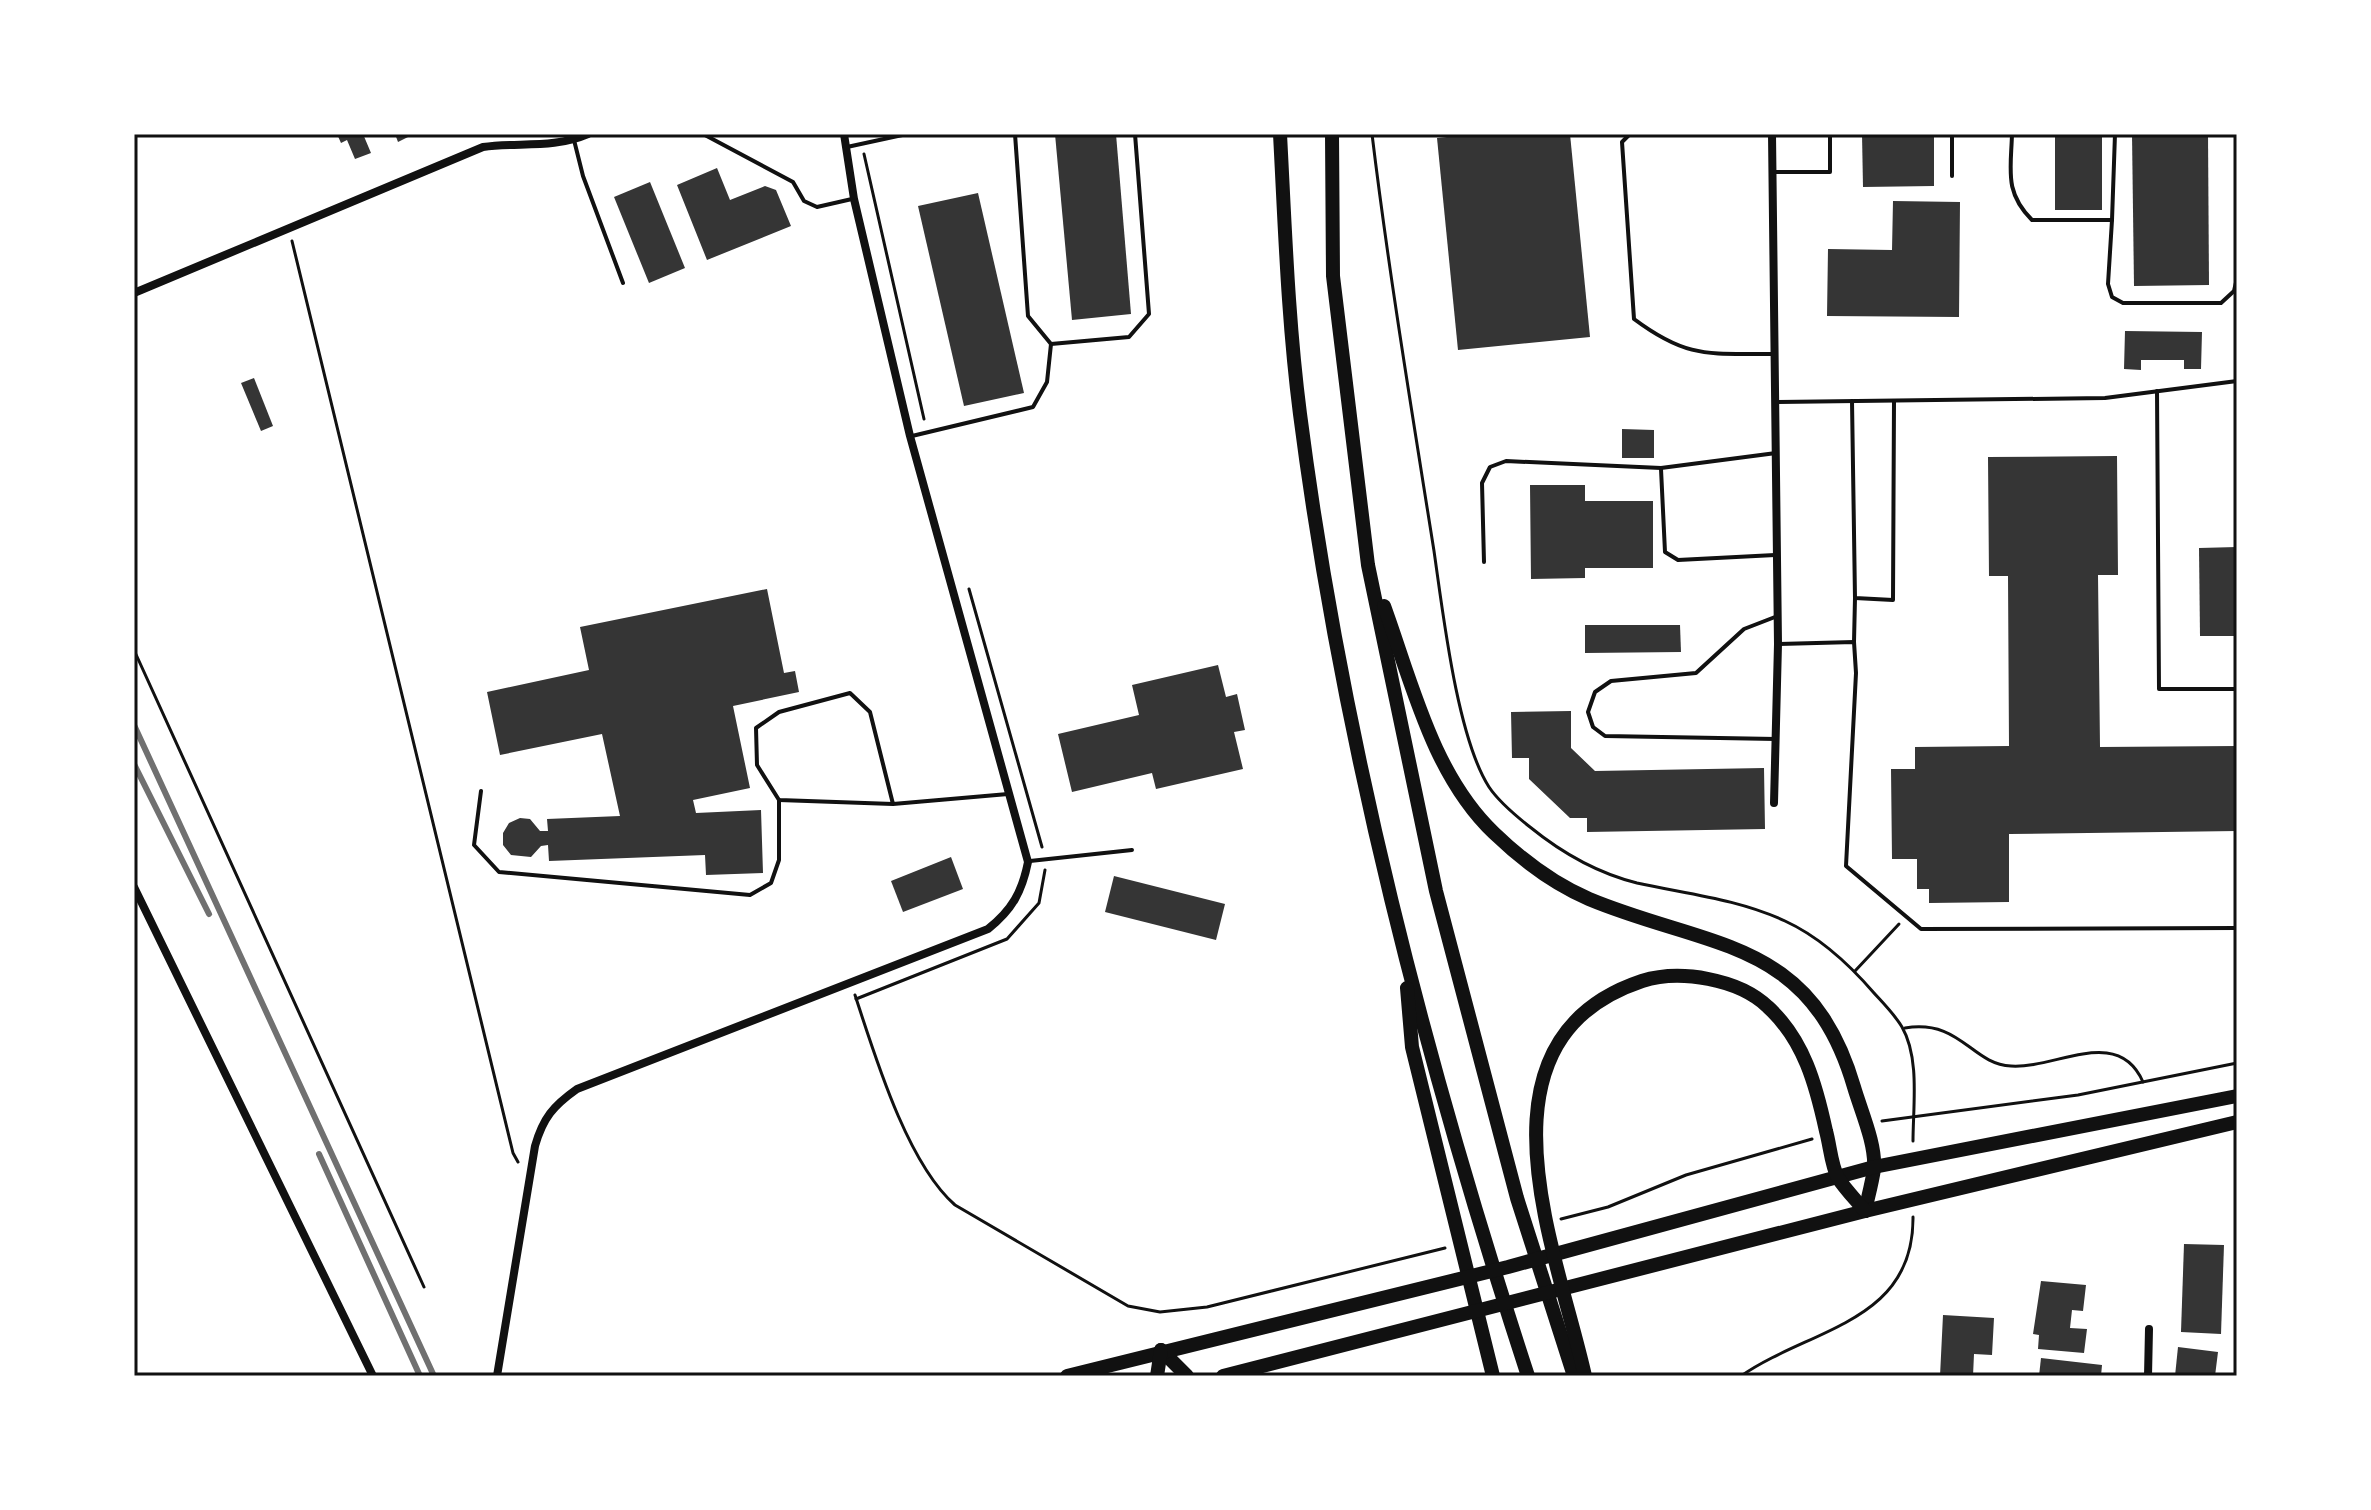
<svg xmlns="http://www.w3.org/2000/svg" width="2371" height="1510" font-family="'DejaVu Sans',sans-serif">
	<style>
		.building { fill: #353535 }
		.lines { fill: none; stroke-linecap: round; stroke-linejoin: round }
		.path { stroke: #111; stroke-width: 3 }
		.service { stroke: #111; stroke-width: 4 }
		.minor { stroke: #111; stroke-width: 8 }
		.trunk { stroke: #111; stroke-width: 14 }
		.rail { stroke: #707070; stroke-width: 6 }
		.neatline { fill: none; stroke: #111; stroke-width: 3 }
	</style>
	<rect width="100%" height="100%" fill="#fff"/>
	<g class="building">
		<path d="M 337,134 L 363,134 L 371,153 L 355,159 L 347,140 L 341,143 Z"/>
		<path d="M 395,134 L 414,134 L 398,142 Z"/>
		<path d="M 1055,134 L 1116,134 L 1131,314 L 1072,320 Z"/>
		<path d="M 1476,134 L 1570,134 L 1590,337 L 1458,350 L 1437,138 Z"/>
		<path d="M 1862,134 L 1934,134 L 1934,186 L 1863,187 Z"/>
		<rect x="2055" y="134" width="47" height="76"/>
		<path d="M 2132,134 L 2208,134 L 2209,285 L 2134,286 Z"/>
		<path d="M 717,168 L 730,200 L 765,186 L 776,190 L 791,226 L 707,260 L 677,185 Z"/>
		<path d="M 650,182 L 685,268 L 649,283 L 614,197 Z"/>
		<path d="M 978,193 L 1024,393 L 964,406 L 918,206 Z"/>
		<path d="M 1893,201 L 1960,202 L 1959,317 L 1827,316 L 1828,249 L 1892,250 Z"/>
		<path d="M 2125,331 L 2202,332 L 2201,369 L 2184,369 L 2184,360 L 2141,360 L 2141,370 L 2124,369 Z"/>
		<path d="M 254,378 L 273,426 L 261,431 L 241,383 Z"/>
		<path d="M 1622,429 L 1654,430 L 1654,458 L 1622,458 Z"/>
		<path d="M 2117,456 L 2118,575 L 2098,575 L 2100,747 L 2237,746 L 2237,831 L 2009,834 L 2009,902 L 1929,903 L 1929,889 L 1917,889 L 1917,859 L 1892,859 L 1891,769 L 1915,769 L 1915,747 L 2009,746 L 2008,576 L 1989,576 L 1988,457 Z"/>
		<path d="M 1530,485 L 1585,485 L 1585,501 L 1653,501 L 1653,568 L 1585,568 L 1585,578 L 1531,579 Z"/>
		<path d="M 2237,547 L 2237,636 L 2200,636 L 2199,548 Z"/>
		<path d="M 767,589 L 784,673 L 795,671 L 799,692 L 733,706 L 750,788 L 693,800 L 696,813 L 761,810 L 763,873 L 706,875 L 705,855 L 549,861 L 548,845 L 541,846 L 531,857 L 511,855 L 503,845 L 503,833 L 509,823 L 520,818 L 530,819 L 540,831 L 548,831 L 547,819 L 620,816 L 602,734 L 500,755 L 487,692 L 589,670 L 580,627 Z"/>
		<path d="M 1585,625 L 1680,625 L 1681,652 L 1585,653 Z"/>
		<path d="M 1218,665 L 1226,697 L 1237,694 L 1245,730 L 1234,732 L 1243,769 L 1156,789 L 1152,773 L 1072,792 L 1058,734 L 1139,715 L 1132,685 Z"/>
		<path d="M 1571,711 L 1571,748 L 1595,771 L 1764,768 L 1765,829 L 1587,832 L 1587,818 L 1570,818 L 1529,779 L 1529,758 L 1512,758 L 1511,712 Z"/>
		<path d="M 951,857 L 963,889 L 903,912 L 891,881 Z"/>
		<path d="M 1114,876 L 1225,904 L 1216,940 L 1105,912 Z"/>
		<path d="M 2184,1244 L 2224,1245 L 2221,1334 L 2181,1332 Z"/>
		<path d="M 2041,1281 L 2086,1285 L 2083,1311 L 2072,1310 L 2070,1328 L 2087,1329 L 2084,1353 L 2038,1349 L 2039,1335 L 2033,1334 Z"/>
		<path d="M 1943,1315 L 1994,1318 L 1992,1355 L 1974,1354 L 1973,1376 L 1940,1376 Z"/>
		<path d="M 2178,1347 L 2218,1352 L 2215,1376 L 2175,1376 Z"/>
		<path d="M 2041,1358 L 2102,1365 L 2101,1376 L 2039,1376 Z"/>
	</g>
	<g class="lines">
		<g class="path">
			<path d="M 1372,134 C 1389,274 1412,412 1434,551 C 1443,613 1457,737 1489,787 C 1499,802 1516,816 1530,827 C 1562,853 1597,873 1637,883 C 1687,894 1738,899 1785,921 C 1820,937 1849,964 1874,993 C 1883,1003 1895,1015 1902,1027 C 1920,1058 1913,1107 1913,1141"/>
			<path d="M 864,154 L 924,419"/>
			<path d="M 292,241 L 513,1153 L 518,1162"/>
			<path d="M 969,589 L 1042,847"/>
			<path d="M 134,650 L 424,1287"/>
			<path d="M 1855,971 L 1899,924"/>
			<path d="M 855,995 C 875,1056 907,1163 955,1205 L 1128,1306 L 1160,1312 L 1207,1307 L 1445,1248"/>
			<path d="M 856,999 L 1007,939 L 1039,903 L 1045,870"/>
			<path d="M 1905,1028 C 1961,1019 1971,1064 2011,1066 C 2056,1069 2118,1025 2143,1082"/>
			<path d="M 1882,1121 L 2078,1095 L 2237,1063"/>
			<path d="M 1561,1219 L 1608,1207 L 1686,1175 L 1812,1139"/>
			<path d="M 1741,1376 C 1810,1328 1914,1323 1913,1217"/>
		</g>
		<g class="service">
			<path d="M 703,134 L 793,182 L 804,201 L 817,207 L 852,199"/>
			<path d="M 1015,134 L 1028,316 L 1051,344 L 1129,337 L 1149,314 L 1135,134"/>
			<path d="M 1630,134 L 1622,142 L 1634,319 C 1689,360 1710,353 1774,354"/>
			<path d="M 2012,134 C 2011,170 2004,192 2032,220 L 2112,220 L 2115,134"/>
			<path d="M 574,140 L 583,176 L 623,283"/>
			<path d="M 847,147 L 907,134"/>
			<path d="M 1775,172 L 1830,172 L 1830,134"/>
			<path d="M 1952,176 L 1952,134"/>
			<path d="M 2112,220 L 2108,284 L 2112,297 L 2123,303 L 2221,303 L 2234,291 L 2237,278"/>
			<path d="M 2157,391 L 2159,689 L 2237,689"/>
			<path d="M 1852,401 L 1855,598 L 1893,600 L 1894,401"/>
			<path d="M 1775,402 L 2105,398 L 2237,381"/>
			<path d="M 912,436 L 1033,407 L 1047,382 L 1051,344"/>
			<path d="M 1661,469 L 1665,552 L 1678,560 L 1775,555"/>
			<path d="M 1484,562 L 1482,483 L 1490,467 L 1506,461 L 1661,468 L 1776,453"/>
			<path d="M 1775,617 L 1744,629 L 1696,673 L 1611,681 L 1595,692 L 1588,712 L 1593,727 L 1605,736 L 1776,739"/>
			<path d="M 1854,642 L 1855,598"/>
			<path d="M 1779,644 L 1854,642 L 1856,673 L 1846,866 L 1921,929 L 2237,928"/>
			<path d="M 481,791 L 474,845 L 499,872 L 750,895 L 771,883 L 779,860 L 779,800"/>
			<path d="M 893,804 L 870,712 L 850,693 L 779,712 L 756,728 L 757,765 L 779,800 L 893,804 L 1008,794"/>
			<path d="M 1030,861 L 1132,850"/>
		</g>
		<g class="minor">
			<path d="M 1772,134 L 1778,644 L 1774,803"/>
			<path d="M 134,293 L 483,147 C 519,142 553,149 588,134"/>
			<path d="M 134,887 L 373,1376"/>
			<path d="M 497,1376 L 535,1146 C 543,1118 553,1106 577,1089 L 988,929 C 1012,910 1022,892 1028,862 L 910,436 L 854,199 L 844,134"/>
			<path d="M 2148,1376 L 2149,1329"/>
		</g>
		<g class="trunk">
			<path d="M 1280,134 C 1285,228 1288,321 1300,414 C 1342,741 1426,1064 1528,1376"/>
			<path d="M 1332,134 L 1333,276 L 1368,565 L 1436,891 L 1517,1198 L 1574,1376"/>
			<path d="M 1384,606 C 1412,683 1433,775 1494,833 C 1521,859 1554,884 1589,899 C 1709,949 1810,937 1854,1087 C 1861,1111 1876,1144 1874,1169 C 1872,1183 1868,1197 1865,1211"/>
			<path d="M 1407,988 L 1412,1047 L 1493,1376"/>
			<path d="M 1161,1350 L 1187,1376"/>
			<path d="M 1067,1376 L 1508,1267 L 1874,1167 L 2237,1096"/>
			<path d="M 1157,1376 L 1161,1350"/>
			<path d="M 1223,1376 L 1865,1211 L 2237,1122"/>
			<path d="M 1585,1376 C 1557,1250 1465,1040 1642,981 C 1680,969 1739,979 1768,1007 C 1804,1040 1816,1085 1826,1131 C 1830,1145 1831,1165 1838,1178 C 1845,1189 1856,1200 1865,1211"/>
		</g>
		<g class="rail">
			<path d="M 134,725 L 434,1376"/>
			<path d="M 134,764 L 209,914"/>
			<path d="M 319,1154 L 420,1376"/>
		</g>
	</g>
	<rect width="2371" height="1510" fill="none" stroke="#ffffff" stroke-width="272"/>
	<rect x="136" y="136" width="2099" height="1238" class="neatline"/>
</svg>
